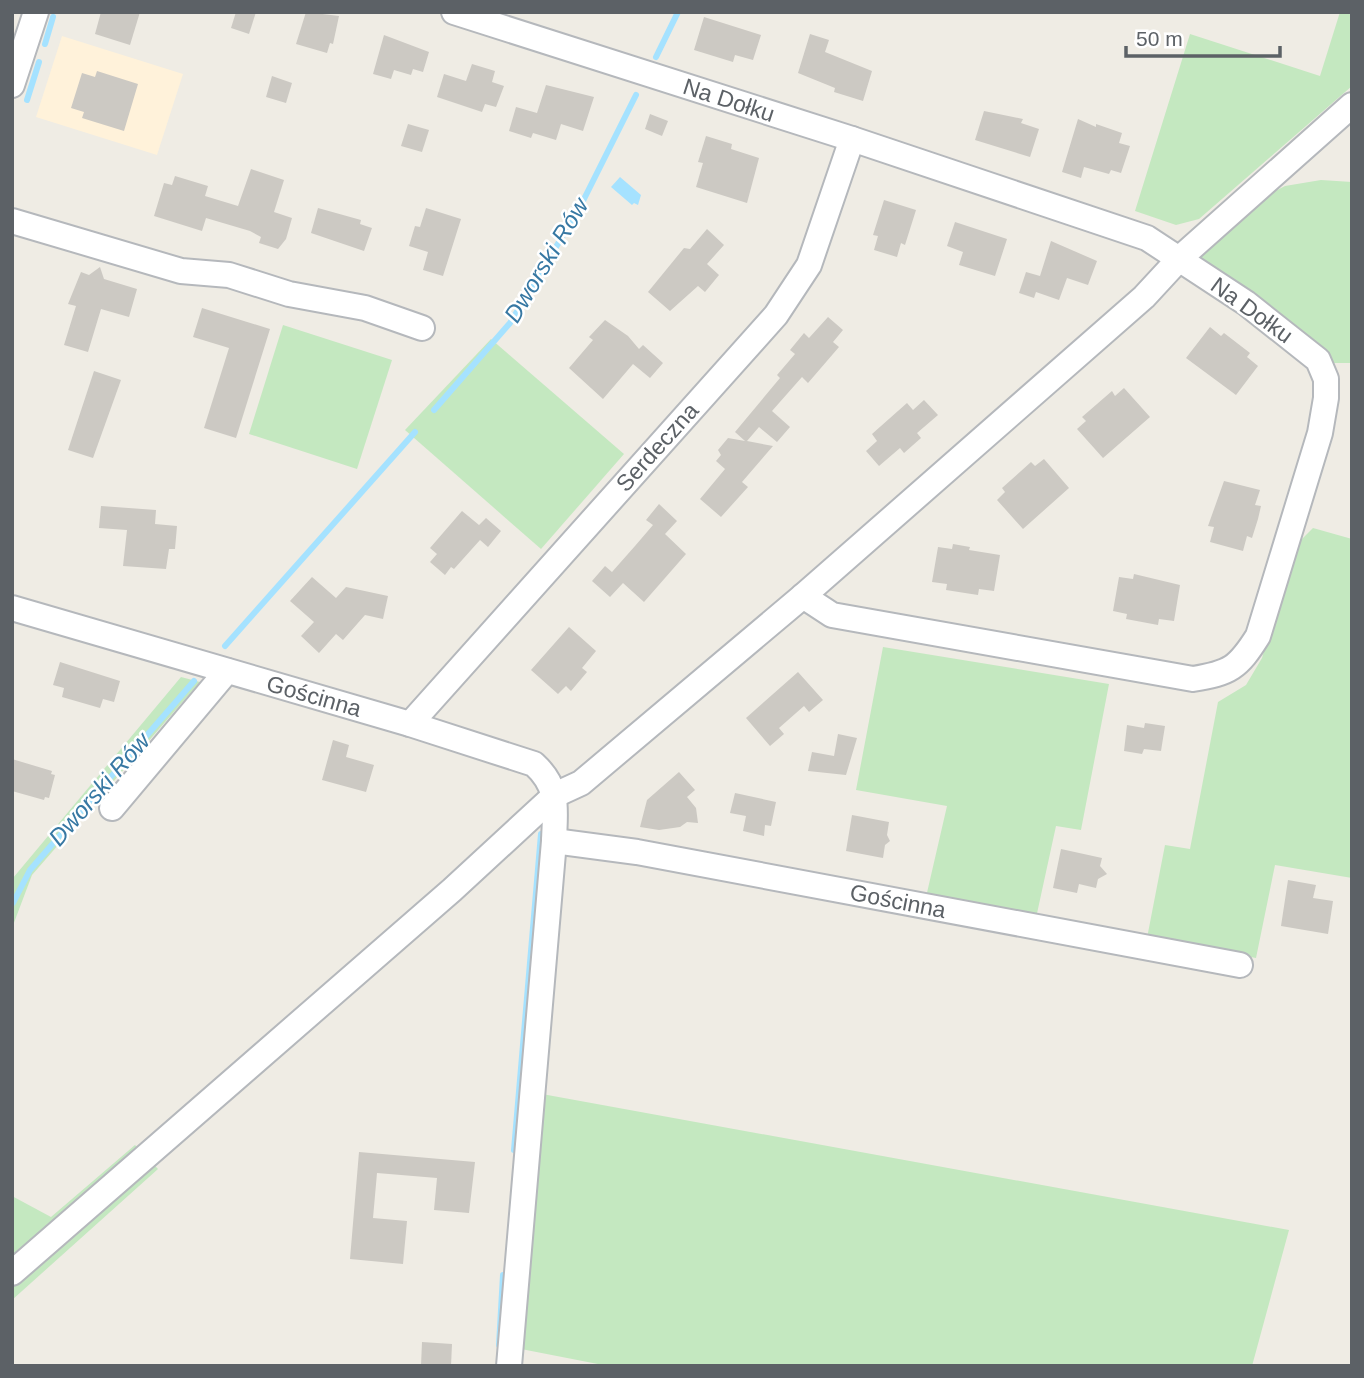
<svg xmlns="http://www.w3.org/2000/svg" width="1364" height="1378" font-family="Helvetica,sans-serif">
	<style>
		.commercial { fill: #fff2da }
		.green { fill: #c4e8c0 }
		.water { fill: #a5e2ff }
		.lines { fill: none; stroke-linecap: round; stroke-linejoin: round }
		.stream { stroke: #a5e2ff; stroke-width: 6 }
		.building { fill: #ccc9c3 }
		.minor-casing { stroke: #b5b8bc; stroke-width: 28 }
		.minor { stroke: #fff; stroke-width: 24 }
		.labels { text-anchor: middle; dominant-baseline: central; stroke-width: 5; stroke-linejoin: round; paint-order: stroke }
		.street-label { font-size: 23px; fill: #5c6166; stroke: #fff }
		.water-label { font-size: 24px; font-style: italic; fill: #3778a3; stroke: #fff }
	</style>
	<rect width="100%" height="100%" fill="#efece4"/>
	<path class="commercial" d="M 62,36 L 183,74 L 157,155 L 36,117 Z"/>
	<g class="green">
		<path d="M 1340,12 L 1352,12 L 1352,86 L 1199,219 L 1176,225 L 1135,211 L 1190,34 L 1320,76 Z"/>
		<path d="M 1321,180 L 1352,182 L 1352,363 L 1334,363 L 1202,261 L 1202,251 L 1260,199 L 1285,186 Z"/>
		<path d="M 283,325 L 392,360 L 357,469 L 249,434 Z"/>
		<path d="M 491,339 L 624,454 L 541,549 L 405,430 Z"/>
		<path d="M 1313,528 L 1352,539 L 1352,878 L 1275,865 L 1256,958 L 1147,938 L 1165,845 L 1190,849 L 1218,702 L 1246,685 L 1262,658 L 1293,548 Z"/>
		<path d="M 883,647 L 1109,684 L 1081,830 L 1056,826 L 1036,918 L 926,897 L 947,806 L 856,790 Z"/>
		<path d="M 181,677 L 200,682 L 32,875 L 12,928 L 13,878 Z"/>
		<path d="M 542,1094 L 1289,1230 L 1252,1366 L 608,1366 L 516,1348 Z"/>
		<path d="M 135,1145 L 158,1169 L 12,1300 L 12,1196 L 51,1217 Z"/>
	</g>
	<path class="water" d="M 620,177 L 641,195 L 638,205 L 634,203 L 632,205 L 611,187 Z"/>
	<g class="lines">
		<g class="stream">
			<path d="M 45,44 L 53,17"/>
			<path d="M 656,57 L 678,12"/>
			<path d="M 27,100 L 39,62"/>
			<path d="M 434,410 L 510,323 L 579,209 L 636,95"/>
			<path d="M 225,646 L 415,432"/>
			<path d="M 13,903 L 30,870 L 194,681"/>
			<path d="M 514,1150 L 541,834"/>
			<path d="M 499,1345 L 503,1275"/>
		</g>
	</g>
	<g class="building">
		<path d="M 101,12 L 140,12 L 130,45 L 95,34 Z"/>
		<path d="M 236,12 L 256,12 L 249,34 L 231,28 Z"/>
		<path d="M 306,12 L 339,16 L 333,44 L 330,43 L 327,53 L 296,44 Z"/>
		<path d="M 704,17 L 761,35 L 753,60 L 735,55 L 733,62 L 694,50 Z"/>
		<path d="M 810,34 L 829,40 L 825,52 L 872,71 L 863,101 L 834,92 L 835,88 L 798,73 Z"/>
		<path d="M 384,35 L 429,52 L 423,72 L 413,69 L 411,75 L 394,70 L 391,79 L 373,74 Z"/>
		<path d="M 472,64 L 495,71 L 492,82 L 504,86 L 496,107 L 485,104 L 482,112 L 437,97 L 444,74 L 466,81 Z"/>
		<path d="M 97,71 L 138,84 L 124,131 L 82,118 L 84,112 L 71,108 L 82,73 L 95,77 Z"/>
		<path d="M 272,76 L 292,83 L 286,103 L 266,97 Z"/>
		<path d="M 546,85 L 594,97 L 583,131 L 561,124 L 556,140 L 533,133 L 531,138 L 509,131 L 516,107 L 537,113 Z"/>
		<path d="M 984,111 L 1023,119 L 1021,123 L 1039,129 L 1030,157 L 975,140 Z"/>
		<path d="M 650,114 L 668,121 L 662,136 L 645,129 Z"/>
		<path d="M 1078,119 L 1096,127 L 1096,124 L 1122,133 L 1119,143 L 1130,146 L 1121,173 L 1111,170 L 1109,174 L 1084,167 L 1081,178 L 1062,172 Z"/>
		<path d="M 408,124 L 429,130 L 422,152 L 401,146 Z"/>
		<path d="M 706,136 L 732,144 L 731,149 L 759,158 L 747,203 L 696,187 L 703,163 L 698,162 Z"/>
		<path d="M 251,169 L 284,180 L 274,212 L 292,218 L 286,239 L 278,249 L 259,243 L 261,237 L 250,231 L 206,218 L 202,231 L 154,216 L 164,183 L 172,185 L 175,176 L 208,186 L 205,196 L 238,206 Z"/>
		<path d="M 884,200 L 916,210 L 905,245 L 901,243 L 897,257 L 874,250 L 878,236 L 873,235 Z"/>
		<path d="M 318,208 L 361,220 L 360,224 L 372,228 L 364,251 L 311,233 Z"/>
		<path d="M 426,208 L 461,219 L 443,276 L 423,270 L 428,252 L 409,246 L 415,226 L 420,227 Z"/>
		<path d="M 955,222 L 1007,239 L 995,276 L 959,265 L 963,252 L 947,246 Z"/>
		<path d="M 707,229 L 724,245 L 707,264 L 719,275 L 705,292 L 698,286 L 670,311 L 648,292 L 684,248 L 690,249 Z"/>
		<path d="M 1051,241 L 1097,261 L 1088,285 L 1067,278 L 1059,300 L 1036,292 L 1034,298 L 1019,293 L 1026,272 L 1040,276 Z"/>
		<path d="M 100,267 L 104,279 L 137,289 L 129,317 L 101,309 L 88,352 L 64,345 L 76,306 L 68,304 L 81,272 L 89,275 Z"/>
		<path d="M 202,308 L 270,329 L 236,438 L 204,428 L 229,348 L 193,337 Z"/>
		<path d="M 828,317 L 843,330 L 833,342 L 839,347 L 808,383 L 802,377 L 772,411 L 790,427 L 777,442 L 759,427 L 747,441 L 773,446 L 742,482 L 748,487 L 721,517 L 700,499 L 725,469 L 716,461 L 721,455 L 718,450 L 728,438 L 745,441 L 735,432 L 780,378 L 777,375 L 795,354 L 790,350 L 804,333 L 809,338 Z"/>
		<path d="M 605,320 L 628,336 L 639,349 L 643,345 L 663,363 L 650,378 L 633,364 L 603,399 L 569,368 L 593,340 L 589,337 Z"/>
		<path d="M 1210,327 L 1221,336 L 1224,333 L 1250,353 L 1247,357 L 1258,366 L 1236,395 L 1186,358 Z"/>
		<path d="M 94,371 L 121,380 L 93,458 L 68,450 Z"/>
		<path d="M 1124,388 L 1150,417 L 1103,458 L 1077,429 L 1086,421 L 1082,417 L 1112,391 L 1115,396 Z"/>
		<path d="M 924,400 L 938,415 L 917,433 L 921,438 L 904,453 L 900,448 L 879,466 L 866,451 L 877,441 L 872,434 L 907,403 L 913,410 Z"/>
		<path d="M 1044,459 L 1069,488 L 1023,529 L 997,500 L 1005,492 L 1002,488 L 1031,462 L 1035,466 Z"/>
		<path d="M 1224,481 L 1260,490 L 1255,505 L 1261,506 L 1258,519 L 1252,538 L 1247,536 L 1243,551 L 1210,542 L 1214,527 L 1208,526 Z"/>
		<path d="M 659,504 L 677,521 L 665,534 L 686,554 L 644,602 L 623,583 L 610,597 L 592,581 L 605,566 L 612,572 L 635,546 L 653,525 L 646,520 Z"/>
		<path d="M 101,506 L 156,510 L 155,524 L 177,526 L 175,549 L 169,549 L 166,569 L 123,566 L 127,530 L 99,528 Z"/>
		<path d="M 462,511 L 479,525 L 486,518 L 501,531 L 488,547 L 480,540 L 454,569 L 451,567 L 445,575 L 430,562 L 437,554 L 430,548 Z"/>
		<path d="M 953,544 L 970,547 L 969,550 L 1000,555 L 994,591 L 979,589 L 978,595 L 965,593 L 946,590 L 947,584 L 932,582 L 938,547 L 952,549 Z"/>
		<path d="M 1134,574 L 1180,585 L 1174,621 L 1159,619 L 1158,625 L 1126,619 L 1127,614 L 1113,611 L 1119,577 L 1133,579 Z"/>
		<path d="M 312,577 L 336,598 L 346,587 L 388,596 L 383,619 L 365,615 L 343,640 L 336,634 L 319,653 L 301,636 L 314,622 L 290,601 Z"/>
		<path d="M 569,627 L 596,651 L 582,668 L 587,672 L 571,691 L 566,686 L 558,694 L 531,670 Z"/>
		<path d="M 60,662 L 120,681 L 114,702 L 103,699 L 100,708 L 62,697 L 64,688 L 53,685 Z"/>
		<path d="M 798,672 L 823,700 L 809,712 L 804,706 L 779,728 L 784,734 L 770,746 L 746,718 Z"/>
		<path d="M 1145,723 L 1165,726 L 1161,751 L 1144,749 L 1142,754 L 1124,751 L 1127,725 L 1144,728 Z"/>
		<path d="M 838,734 L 857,738 L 846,775 L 808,771 L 812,752 L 834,756 Z"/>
		<path d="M 333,740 L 349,745 L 346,757 L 374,765 L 366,792 L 322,780 Z"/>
		<path d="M 12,759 L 52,771 L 51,774 L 55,775 L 49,798 L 45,797 L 44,800 L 12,791 Z"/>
		<path d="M 679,772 L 695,790 L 687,797 L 696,808 L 698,823 L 687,822 L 680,827 L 659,830 L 640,827 L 647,800 Z"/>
		<path d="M 735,793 L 776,802 L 771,826 L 765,825 L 764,836 L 743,831 L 746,816 L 730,813 Z"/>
		<path d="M 852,815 L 889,822 L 887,835 L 890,841 L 885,845 L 883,858 L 846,851 Z"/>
		<path d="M 1061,849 L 1102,858 L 1100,866 L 1107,874 L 1098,879 L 1096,888 L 1079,884 L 1077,893 L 1053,888 Z"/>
		<path d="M 1288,880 L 1316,885 L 1313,898 L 1333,901 L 1328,934 L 1281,926 Z"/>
		<path d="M 359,1152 L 475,1162 L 469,1213 L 434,1210 L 437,1178 L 377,1173 L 373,1218 L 407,1221 L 403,1264 L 350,1259 Z"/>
		<path d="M 422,1342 L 452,1344 L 451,1366 L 421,1366 Z"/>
	</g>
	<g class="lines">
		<g class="minor-casing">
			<g id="minor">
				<path d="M 454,12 L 852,139 L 1147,238 L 1246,303 L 1318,360 L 1326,379 L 1326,398 L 1320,433 L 1258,636 C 1238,668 1230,673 1193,679 L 832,615 L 803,596"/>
				<path d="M 12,85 L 36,12"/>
				<path d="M 12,221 L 181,271 L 229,275 L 289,294 L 365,308 L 422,328"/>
				<path d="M 12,608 L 410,724 L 534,764 C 560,788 555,808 554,841 L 509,1366"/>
				<path d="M 410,724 L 776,315 L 809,265 L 852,139"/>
				<path d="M 112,808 L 227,671"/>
				<path d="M 554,841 L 637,852 L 1240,965"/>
				<path d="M 12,1273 L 452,890 L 555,795 L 581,783 L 803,596 L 1144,297 L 1180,258 L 1352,105"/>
			</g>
		</g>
		<use href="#minor" class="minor"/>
	</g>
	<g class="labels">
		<g class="street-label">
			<text transform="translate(729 100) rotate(18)">Na Dołku</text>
			<text transform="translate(1252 310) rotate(36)">Na Dołku</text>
			<text transform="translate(657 447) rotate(-48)">Serdeczna</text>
			<text transform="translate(314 696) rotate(16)">Gościnna</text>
			<text transform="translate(898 901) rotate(11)">Gościnna</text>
		</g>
		<g class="water-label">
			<text transform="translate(546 260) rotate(-59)">Dworski Rów</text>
			<text transform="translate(99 789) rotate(-49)">Dworski Rów</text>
		</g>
	</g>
	<rect width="1364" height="1378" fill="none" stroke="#5c6166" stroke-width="28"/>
	<path d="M1126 46v10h154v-10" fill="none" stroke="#5c6166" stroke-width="3.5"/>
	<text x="1136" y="46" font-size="21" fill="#5c6166" stroke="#ffffff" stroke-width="5" paint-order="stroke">50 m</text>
</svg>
